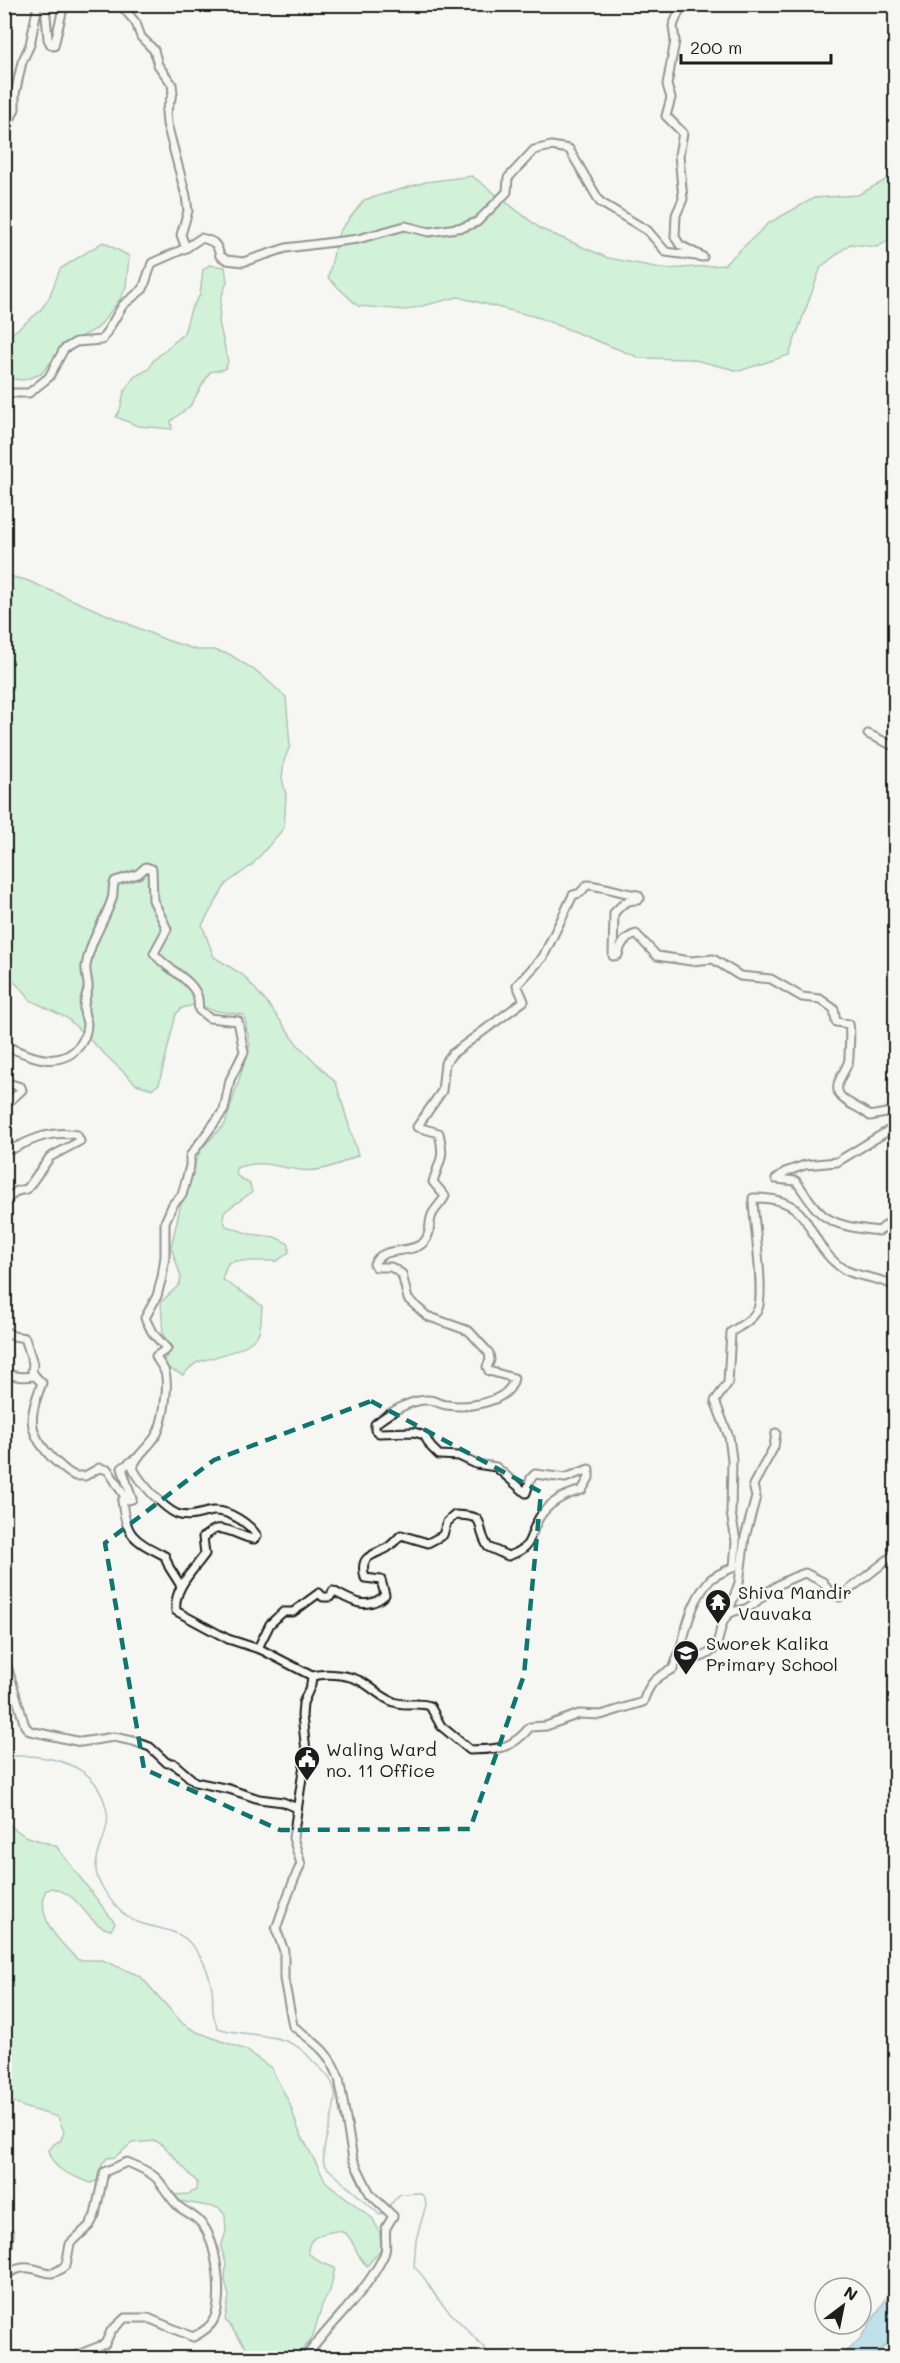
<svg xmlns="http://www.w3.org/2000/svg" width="900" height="2363" font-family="Mali,sans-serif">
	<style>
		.green { fill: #a4edbb; stroke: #60846c; stroke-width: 1.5 }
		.water { fill: #7ec8de; stroke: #578390; stroke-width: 1.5 }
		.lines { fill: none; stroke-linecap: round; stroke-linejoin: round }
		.stream { stroke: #578390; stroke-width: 1.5 }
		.minor-casing { stroke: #1c1c1c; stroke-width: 11 }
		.minor { stroke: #f6f6f2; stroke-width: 7 }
		.marked { fill: none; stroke: #0f766e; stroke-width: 4.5; stroke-dasharray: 12 8; stroke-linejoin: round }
		.labels { text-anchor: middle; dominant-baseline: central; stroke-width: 4.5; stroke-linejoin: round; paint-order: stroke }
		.poi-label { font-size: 18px; fill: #1c1c1c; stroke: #f6f6f2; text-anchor: start }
	</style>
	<rect width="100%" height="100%" fill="#f6f6f2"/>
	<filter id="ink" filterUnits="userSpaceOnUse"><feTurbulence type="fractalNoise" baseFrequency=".0167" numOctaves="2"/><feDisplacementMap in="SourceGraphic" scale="12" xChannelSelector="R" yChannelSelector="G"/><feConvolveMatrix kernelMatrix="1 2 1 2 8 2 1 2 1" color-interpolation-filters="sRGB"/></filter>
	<g filter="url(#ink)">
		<g class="green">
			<path d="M 895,175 L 895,237 L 877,247 L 850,244 L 821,267 L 789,355 L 739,371 L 691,359 L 640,358 L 540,318 L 458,297 L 406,310 L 358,306 L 328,278 L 339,232 L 364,200 L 426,182 L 472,176 L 541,229 L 608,258 L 666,269 L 724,265 L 769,223 L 814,198 L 858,195 Z"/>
			<path d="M 103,242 L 129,256 L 126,287 L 121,298 L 98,328 L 65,345 L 41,374 L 24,380 L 12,379 L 5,371 L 5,339 L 39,312 L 49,298 L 60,269 Z"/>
			<path d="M 209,265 L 225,267 L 227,282 L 221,298 L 219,322 L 228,362 L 225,369 L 210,372 L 190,406 L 171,421 L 172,429 L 138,426 L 116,417 L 120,410 L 124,392 L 134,377 L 149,369 L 153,361 L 184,333 L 191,309 L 200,295 L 203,270 Z"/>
			<path d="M 4,575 L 26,580 L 166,640 L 197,650 L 213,650 L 229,654 L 259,673 L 286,697 L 290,746 L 284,761 L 282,778 L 286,795 L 284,828 L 252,865 L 226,884 L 202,925 L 214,957 L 243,975 L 268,1004 L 298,1045 L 336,1083 L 358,1155 C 341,1164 320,1173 300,1170 C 273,1167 265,1159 236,1168 L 237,1176 L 250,1184 L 252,1192 L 224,1212 L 223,1219 L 226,1226 L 250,1234 L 275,1237 L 289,1244 L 289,1252 L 277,1261 L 236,1261 L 228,1263 L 222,1279 C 235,1289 249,1295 262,1306 C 261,1315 262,1326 258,1334 C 250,1350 213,1357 198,1362 C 193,1364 187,1371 183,1375 L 168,1368 L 163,1361 L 173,1348 L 163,1335 L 161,1302 L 179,1285 L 181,1277 L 171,1247 L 180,1208 L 195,1162 L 202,1148 L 225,1124 L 250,1045 L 244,1015 L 211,1010 L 198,1004 L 182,1008 L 176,1014 L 159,1084 L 152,1089 L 136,1084 L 67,1018 L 30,1000 L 25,992 L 5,974 Z"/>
			<path d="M 4,1819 L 12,1827 L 25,1836 L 56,1846 L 115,1923 L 111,1930 C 92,1927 85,1907 70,1896 C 65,1892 58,1890 52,1888 L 45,1891 C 37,1921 59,1941 78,1960 L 102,1960 L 140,1976 L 183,2024 L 197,2032 L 246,2050 L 271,2068 L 289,2102 L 299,2131 L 326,2182 L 373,2219 L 380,2233 L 381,2249 L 367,2266 C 348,2249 358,2221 320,2235 C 311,2239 308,2243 308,2253 L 320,2262 L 335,2268 L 330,2291 L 322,2305 L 313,2336 L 297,2358 L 256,2358 C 243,2347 237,2333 225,2320 L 229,2296 L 225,2280 L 226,2263 L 221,2247 L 226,2231 L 225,2215 L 219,2208 L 179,2201 L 173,2195 L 189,2194 L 196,2190 L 197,2182 L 163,2145 L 156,2141 L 132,2143 L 115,2157 L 107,2158 L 102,2164 L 98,2180 L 91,2183 C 73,2175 53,2173 49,2150 L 54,2144 L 61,2140 L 64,2132 L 58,2117 L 26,2108 L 5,2098 Z"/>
		</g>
		<path class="water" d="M 895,2285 L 895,2337 L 871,2358 L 838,2358 L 860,2339 Z"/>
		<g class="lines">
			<g class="stream">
				<path d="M 4,1757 C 39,1753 90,1760 103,1798 C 106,1806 109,1816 107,1824 C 104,1846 88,1864 101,1885 C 109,1899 121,1915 135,1921 C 153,1929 177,1928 190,1943 C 201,1955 209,1972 212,1988 C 214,2004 210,2012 218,2028 C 245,2037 277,2031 302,2050 C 307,2054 312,2061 318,2066 C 327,2074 336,2085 335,2097 C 334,2121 321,2142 324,2165 L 380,2215 L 384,2211"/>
				<path d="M 388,2207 L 400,2194 L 420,2193 L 425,2198 L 426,2205 L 416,2240 L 414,2267 C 426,2276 431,2292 442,2304 C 459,2322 477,2338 492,2358"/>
			</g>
			<g class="minor-casing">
				<g id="minor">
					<path d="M 45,4 L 48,39 L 51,45 L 54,46 L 64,4"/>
					<path d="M 120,4 L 136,23 L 141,37 L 154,50 L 158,65 L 172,84 L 173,93 L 166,112 L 167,124 L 186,196 L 188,211 L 181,235 L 186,248"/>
					<path d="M 4,133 L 15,109 L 15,94 L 22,62 L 30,45 L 38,4"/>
					<path d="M 4,393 L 29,393 L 49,377 L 64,349 L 76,342 L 102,340 L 123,305 L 143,289 L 152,263 L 186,248 L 201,238 C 214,241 217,243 220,256 L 227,260 L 243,262 L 286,248 L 358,239 L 405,226 L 429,232 L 464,227 L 477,222 L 507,192 L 508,178 L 534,150 L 551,146 L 569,149 L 600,202 L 648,231 L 666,252 L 703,257 L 680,245 L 675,237 L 676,215 L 683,199 L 679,155 L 683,133 L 666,116 L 671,98 L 667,85 L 675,41 L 673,26 L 682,4"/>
					<path d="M 4,689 L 4,690"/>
					<path d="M 868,734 L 896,747"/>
					<path d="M 4,1045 C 28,1056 60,1071 80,1045 C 84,1040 87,1031 87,1024 C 87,1020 84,1015 84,1011 C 83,1002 86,997 88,989 C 89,982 85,974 86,966 C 90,940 104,923 112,899 C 114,893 112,887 115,881 L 138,874 L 146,867 L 152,869 L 153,900 L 167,929 L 154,953 C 165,969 190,977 197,995 C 199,1000 198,1006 199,1010 L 209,1018 L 238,1021 L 244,1052 L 230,1080 L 224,1110 L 190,1156 L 190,1166 L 182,1195 L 173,1204 L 165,1222 L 165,1256 L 162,1277 L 157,1296 L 145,1318 L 152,1332 L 167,1349 L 156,1356 C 158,1363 160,1362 163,1368 C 171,1380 163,1426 155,1437 C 148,1448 136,1455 133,1468 C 139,1481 163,1508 177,1514 C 190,1519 202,1512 214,1511 C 229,1510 250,1524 257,1536 L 254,1539 C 242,1538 229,1527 216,1529 C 212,1530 207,1535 203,1537 L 205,1554 C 192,1572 173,1589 176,1611 L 228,1639 L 262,1650 L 312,1676 L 311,1685 L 303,1703 L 302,1716 L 306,1751 L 293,1838 L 301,1864 C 291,1885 284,1906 276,1929 L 284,1951 L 284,1979 L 293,2026 C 315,2043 329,2051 339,2078 L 353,2159 L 370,2194 L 393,2216 C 391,2220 388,2224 386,2228 C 384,2237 388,2246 384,2255 C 365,2295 330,2323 305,2358"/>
					<path d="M 4,1082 L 21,1087 L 22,1090 L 11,1100 L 4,1101"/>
					<path d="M 896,1126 L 837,1162 L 805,1165 L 785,1172 L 776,1179 L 796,1181 C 805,1193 814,1210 827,1218 C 841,1227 863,1229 879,1231 L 896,1217"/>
					<path d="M 4,1140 L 12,1149 C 35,1138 52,1130 77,1135 L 80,1141 L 50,1157 L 27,1189 L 17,1191 L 4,1202"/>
					<path d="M 4,1330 L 13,1336 L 25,1338 L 33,1363 L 32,1371 L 35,1376"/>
					<path d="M 4,1371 C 13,1378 25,1377 35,1376 L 42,1383 C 29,1417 26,1431 53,1459 C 60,1465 67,1473 75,1476 L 85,1476 L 99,1468 L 108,1470 L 125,1497 L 123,1500"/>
					<path d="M 135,1459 L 122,1468 L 132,1499 L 122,1501 C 126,1537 134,1540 165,1556 L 169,1567 L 181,1586"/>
					<path d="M 727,1616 L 739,1583 L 745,1537 L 756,1497 L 753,1485 L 774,1447 L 776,1433"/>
					<path d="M 258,1648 L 270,1624 L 283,1612 L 293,1612 L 319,1593 L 323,1597 L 330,1597 L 333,1591 C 351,1600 366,1612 385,1595 L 381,1580 L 365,1578 C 359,1556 371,1556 387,1548 C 392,1545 396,1540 401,1535 L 428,1543 L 443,1535 L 447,1522 L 455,1515 C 490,1516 473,1522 488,1547 L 508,1556 C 535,1547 527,1538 539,1518 C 549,1502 564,1495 582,1490 L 589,1478 L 589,1469 L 565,1478 L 535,1474 L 531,1478 L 526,1493 L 496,1467 L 476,1464 L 459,1456 L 439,1455 L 431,1447 L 424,1435 L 414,1432 L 379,1433 L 375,1430 L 375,1424 C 389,1413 410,1399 429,1400 C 435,1400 441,1405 447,1405 C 467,1408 510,1403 514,1378 L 489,1371 L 487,1367 L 490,1360 L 489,1353 L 469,1331 L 427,1316 L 408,1299 L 402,1274 L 391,1267 L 376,1267 L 374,1264 C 382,1245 411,1255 424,1242 C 432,1233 428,1224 432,1215 C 435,1208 442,1203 445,1196 L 433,1182 C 440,1158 445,1160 439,1133 L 417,1127 L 442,1091 L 445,1063 L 452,1054 L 524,1001 L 517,985 L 543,957 L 573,895 L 580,893 L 587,885 C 605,886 621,893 638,895 L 640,898 L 638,900 C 626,899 622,905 614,913 L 613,956 L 618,955 C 621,943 625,938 636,934 L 657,956 L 691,961 L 713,959 L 740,976 L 771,979 L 802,997 L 820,999 L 834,1009 L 836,1022 L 849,1024 C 851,1034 849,1047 849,1058 C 849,1069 833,1081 839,1094 C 844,1103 862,1108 870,1116 L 891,1112 L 896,1108"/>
					<path d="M 679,1655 C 689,1663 709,1657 716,1646 C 721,1636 719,1623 728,1615 C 735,1608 742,1612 749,1607 C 757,1602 763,1595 771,1590 C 781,1582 793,1577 805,1573 L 823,1582 L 828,1590 L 840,1597 L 896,1553"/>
					<path d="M 4,1656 L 25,1726 L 30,1731 L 81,1742 L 114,1737 L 133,1741 L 150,1747 L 167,1763 L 173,1763 L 195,1782 L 229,1789 L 259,1799 L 283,1802 L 297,1808"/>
					<path d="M 312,1676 C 326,1673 345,1674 358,1680 C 369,1684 381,1698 394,1702 C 406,1707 418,1701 430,1706 L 441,1726 L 470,1750 C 498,1749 511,1750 530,1727 L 546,1726 L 579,1714 L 601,1715 L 643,1702 C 649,1684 655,1677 673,1669 C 686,1640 686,1608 709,1581 C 714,1575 726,1571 734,1567 L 736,1541 L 731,1513 L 732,1459 L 729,1437 L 715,1401 L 728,1383 L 731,1332 C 740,1326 751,1321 757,1311 C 766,1297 753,1219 753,1198 C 816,1197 802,1237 839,1266 C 854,1278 879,1276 896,1287"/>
					<path d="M 4,2234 L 9,2233 L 8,2246 L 4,2255"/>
					<path d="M 4,2275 C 13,2271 19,2267 29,2268 C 48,2270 48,2280 66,2265 L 70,2244 L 90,2225 L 95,2215 L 104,2172 L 127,2162 C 137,2166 151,2172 158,2180 C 165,2189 170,2198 178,2206 C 185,2212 194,2215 200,2222 C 217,2238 224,2299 214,2319 C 211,2327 201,2333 193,2337 L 148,2318 L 125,2318 L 111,2331 L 105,2344 L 72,2357 L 59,2358"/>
				</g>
			</g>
			<use href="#minor" class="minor"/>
		</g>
	</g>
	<path d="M0 0H900V2363H0ZM 371,1401 L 541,1492 L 524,1675 L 470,1829 L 280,1830 L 144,1769 L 105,1543 L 214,1460 Z" fill="#f6f6f2" fill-opacity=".55" fill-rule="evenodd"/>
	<path class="marked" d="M 371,1401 L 541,1492 L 524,1675 L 470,1829 L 280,1830 L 144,1769 L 105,1543 L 214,1460 Z"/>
	<defs>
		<g id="temple-pin" transform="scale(1.35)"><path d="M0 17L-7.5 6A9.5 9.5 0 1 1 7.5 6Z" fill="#1c1c1c" stroke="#f6f6f2"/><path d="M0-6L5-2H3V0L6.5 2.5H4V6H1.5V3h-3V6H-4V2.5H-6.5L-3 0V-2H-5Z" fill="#fff"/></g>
		<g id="school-pin" transform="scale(1.35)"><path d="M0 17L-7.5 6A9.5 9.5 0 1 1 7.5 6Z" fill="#1c1c1c" stroke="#f6f6f2"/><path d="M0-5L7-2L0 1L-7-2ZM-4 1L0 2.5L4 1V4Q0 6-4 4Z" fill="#fff"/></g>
		<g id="civic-pin" transform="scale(1.35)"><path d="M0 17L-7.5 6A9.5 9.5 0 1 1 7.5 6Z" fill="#1c1c1c" stroke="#f6f6f2"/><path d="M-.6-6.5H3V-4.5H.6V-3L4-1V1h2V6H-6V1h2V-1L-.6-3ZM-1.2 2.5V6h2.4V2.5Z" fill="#fff"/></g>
	</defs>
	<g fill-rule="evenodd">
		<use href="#temple-pin" x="718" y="1602"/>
		<use href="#school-pin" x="686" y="1653"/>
		<use href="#civic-pin" x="307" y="1759"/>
	</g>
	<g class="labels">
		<g class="poi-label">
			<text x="738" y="1592">Shiva Mandir<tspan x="738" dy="21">Vauvaka</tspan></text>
			<text x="706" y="1643">Sworek Kalika<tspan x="706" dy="21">Primary School</tspan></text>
			<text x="326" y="1749">Waling Ward<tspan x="326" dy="21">no. 11 Office</tspan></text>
		</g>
	</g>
	<rect width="900" height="2363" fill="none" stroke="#f6f6f2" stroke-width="24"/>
	<rect x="12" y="12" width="876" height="2339" fill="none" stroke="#1c1c1c" stroke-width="2" filter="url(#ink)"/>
	<g transform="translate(843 2306) rotate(32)"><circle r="28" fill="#f6f6f2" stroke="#9f9f9c" stroke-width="1.5"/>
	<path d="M0-4.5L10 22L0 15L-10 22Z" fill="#1c1c1c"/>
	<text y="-9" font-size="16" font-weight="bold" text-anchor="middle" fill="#1c1c1c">N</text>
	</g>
	<path d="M681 54v9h150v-9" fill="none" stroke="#1c1c1c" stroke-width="3"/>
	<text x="690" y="54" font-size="18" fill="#1c1c1c" stroke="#f6f6f2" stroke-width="4.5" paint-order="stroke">200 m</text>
</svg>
